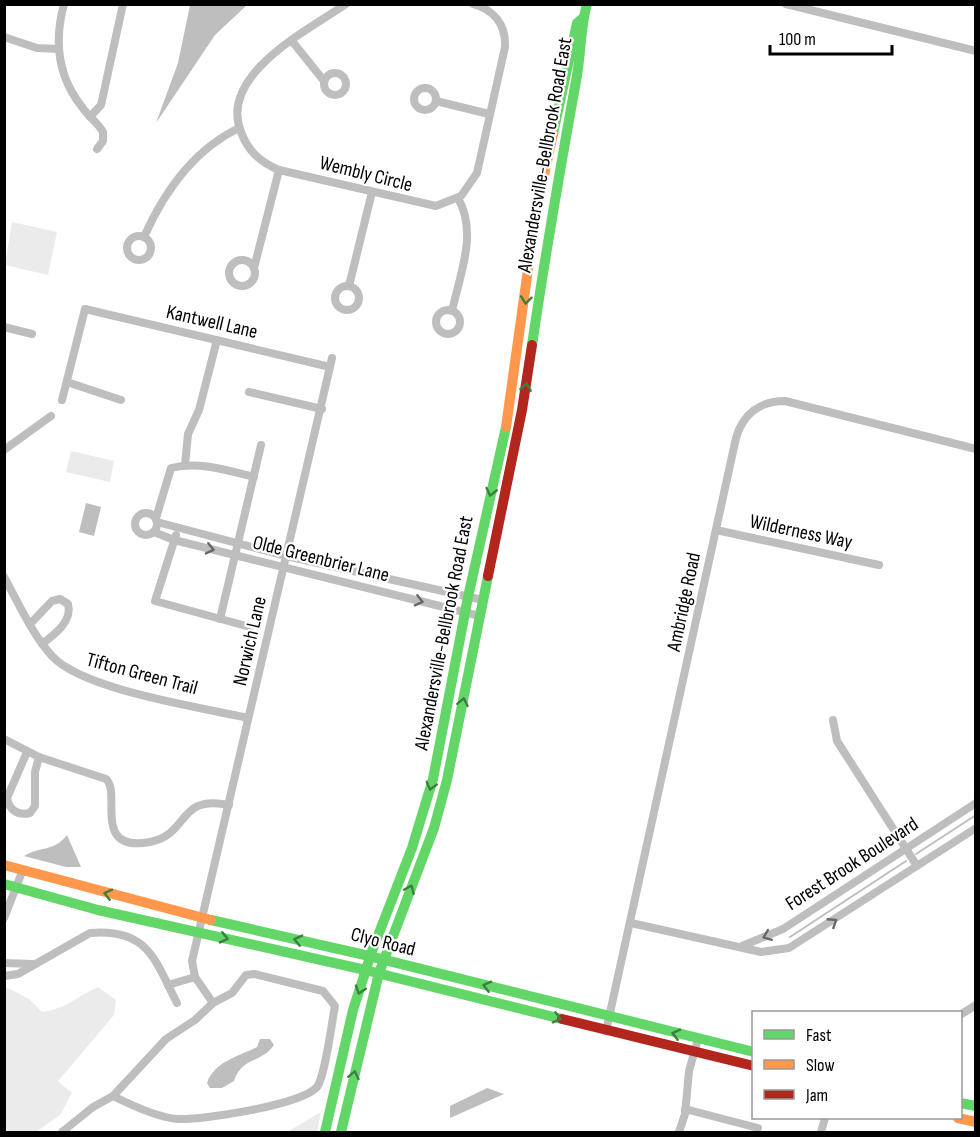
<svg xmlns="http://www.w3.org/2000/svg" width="980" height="1137" font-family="'Sofia Sans Condensed',sans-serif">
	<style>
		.green { fill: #ebebeb }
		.water { fill: #bebebe }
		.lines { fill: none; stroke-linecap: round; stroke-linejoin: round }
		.stream { stroke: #bebebe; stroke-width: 2 }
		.street { stroke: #bebebe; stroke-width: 8 }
		.fast { stroke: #63d668; stroke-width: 10 }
		.slow { stroke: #ff974d; stroke-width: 10 }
		.jam { stroke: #b3261e; stroke-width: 10 }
		.oneway { stroke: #3b803e }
		.oneway2 { stroke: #686868 }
		.labels { text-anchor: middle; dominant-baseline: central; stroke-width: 4.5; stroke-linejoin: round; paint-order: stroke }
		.street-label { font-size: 20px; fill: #000; stroke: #fff }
	</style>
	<rect width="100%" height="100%" fill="#fff"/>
	<g class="green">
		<path d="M 12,222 L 57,232 L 48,275 L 5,265 Z"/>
		<path d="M 71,451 L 114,461 L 110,482 L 66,472 Z"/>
		<path d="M 4,986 L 29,999 L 42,1012 C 69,1008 75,997 98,987 L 116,1000 L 114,1015 L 58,1081 L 72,1093 L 60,1115 L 36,1132 L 5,1132 Z"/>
		<path d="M 321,1112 L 317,1132 L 287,1132 Z"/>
	</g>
	<g class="water">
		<path d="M 190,5 L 247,5 L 215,35 L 156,123 L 178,63 Z"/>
		<path d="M 86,503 L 101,507 L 94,536 L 79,532 Z"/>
		<path d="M 67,835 L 81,867 L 66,867 L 24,856 C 40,846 54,852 67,835 Z"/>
		<path d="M 260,1039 L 270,1039 L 274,1045 C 261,1064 242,1056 234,1081 L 222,1088 L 210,1088 L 207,1083 C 214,1062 237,1057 257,1047 Z"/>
		<path d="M 487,1088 L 504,1094 L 450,1118 L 450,1106 Z"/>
	</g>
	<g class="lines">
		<g class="stream">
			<path d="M 916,854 L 976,815"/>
			<path d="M 790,937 L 906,861"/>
		</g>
		<g class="street">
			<path d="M 64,4 C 54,41 58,77 82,107 C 88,116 98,123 103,132 L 103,141 L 97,149"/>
			<path d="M 346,4 C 308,30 218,75 241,132 C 248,151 260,162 279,170 L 436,206 L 461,196 L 477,173 L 505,47 C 506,24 494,10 473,4"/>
			<path d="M 786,4 L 976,51"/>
			<path d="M 4,37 L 37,48 L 59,49"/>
			<path d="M 292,41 L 324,81"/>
			<circle cx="335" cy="84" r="11"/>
			<circle cx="425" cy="99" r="11"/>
			<path d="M 436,101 L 489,114"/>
			<path d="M 90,117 L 101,105 L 123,4"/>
			<circle cx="139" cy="248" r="12"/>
			<path d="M 144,237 C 164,192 193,150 239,128"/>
			<circle cx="242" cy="273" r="13"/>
			<path d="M 254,268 L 279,170"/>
			<circle cx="347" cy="298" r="12"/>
			<path d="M 349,286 L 372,192"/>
			<circle cx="448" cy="322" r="12"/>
			<path d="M 452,311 C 460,274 478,233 458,198"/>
			<path d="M 4,327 L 32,334"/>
			<path d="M 67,382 L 121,400"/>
			<path d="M 249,392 L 322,409"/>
			<path d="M 62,400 L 85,309 L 330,367"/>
			<path d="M 4,450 L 51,416"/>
			<path d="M 185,465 L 188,434 L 199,410 L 217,340"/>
			<circle cx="146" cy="524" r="11"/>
			<path d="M 156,518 L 171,468 C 198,461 227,470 254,477"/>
			<path d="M 157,522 L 286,556 L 483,600"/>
			<path d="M 716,530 L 879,565"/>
			<path d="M 154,532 L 174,540 L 480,616"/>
			<path d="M 176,535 L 155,601 L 250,627"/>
			<path d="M 4,577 C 19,604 32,634 52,656 C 83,690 200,707 248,718"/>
			<path d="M 220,619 L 261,445"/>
			<path d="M 30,624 L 52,601 L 60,599 L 68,604 C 73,621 54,635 42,644"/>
			<path d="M 833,720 L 837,741 L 917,866"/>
			<path d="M 4,739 L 39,757 L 106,779 C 122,793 91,853 150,842 C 190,834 177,794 229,805"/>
			<path d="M 27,752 L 7,798 C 9,810 18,816 30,813 L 35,806 L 35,772 L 39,757"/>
			<path d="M 4,918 L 22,872"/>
			<path d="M 631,923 L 761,952 L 789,948 L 976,828"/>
			<path d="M 742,946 L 783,929 L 976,803"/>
			<path d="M 4,963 L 32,964"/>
			<path d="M 4,976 L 18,974 L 90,933 C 148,928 155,960 177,1003"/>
			<path d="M 168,985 L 195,977"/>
			<path d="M 213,1003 L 195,977 L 192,961 L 332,358"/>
			<path d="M 960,1015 L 976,1005"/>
			<path d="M 606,1031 L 736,438 C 743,414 760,401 785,401 L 976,449"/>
			<path d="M 685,1109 L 758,1128"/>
			<path d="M 62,1132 L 93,1107 L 113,1096 L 166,1039 L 195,1020 L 213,1003 L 232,993 L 246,975 L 254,974 L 323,991 L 335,1006 C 332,1021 325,1077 317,1087 C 301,1105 203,1120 178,1119 C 160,1118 129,1104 113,1096"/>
			<path d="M 679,1132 L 685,1114 L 689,1071 L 698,1039"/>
			<path d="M 821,1132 L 825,1118"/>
		</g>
		<g class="fast">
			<path d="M 553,134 L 577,23 L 583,18"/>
			<path d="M 532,345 C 545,257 560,169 576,81 C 581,56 580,29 587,4"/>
			<path d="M 4,884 L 98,910 L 361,969 L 562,1019"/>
			<path d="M 211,920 L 365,955 L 754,1052"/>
			<path d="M 960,1103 L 976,1106"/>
			<path d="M 325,1132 L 353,1010 L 372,951 L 412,848 L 433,779 L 468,597 L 506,427"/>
			<path d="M 341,1132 L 379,973 L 434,828 L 447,780 L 488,576"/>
		</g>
		<g class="slow">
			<path d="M 506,427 L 536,212 L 553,134"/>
			<path d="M 4,865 L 211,920"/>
			<path d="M 958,1118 L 976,1122"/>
		</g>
		<g class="jam">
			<path d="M 488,576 L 522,410 L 532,345"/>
			<path d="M 562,1019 L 754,1066"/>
		</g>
	</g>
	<defs><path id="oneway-chevron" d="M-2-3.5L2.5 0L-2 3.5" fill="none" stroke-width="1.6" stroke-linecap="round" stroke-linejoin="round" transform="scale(1.5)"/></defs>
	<g class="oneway">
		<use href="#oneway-chevron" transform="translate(526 300) rotate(97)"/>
		<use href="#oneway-chevron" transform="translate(526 387) rotate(-81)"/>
		<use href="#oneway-chevron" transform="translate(491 492) rotate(103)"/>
		<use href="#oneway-chevron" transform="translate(463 702) rotate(-79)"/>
		<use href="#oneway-chevron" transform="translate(431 786) rotate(105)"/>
		<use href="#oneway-chevron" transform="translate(410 889) rotate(-67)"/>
		<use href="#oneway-chevron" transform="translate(108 894) rotate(-166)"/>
		<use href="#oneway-chevron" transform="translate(224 938) rotate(13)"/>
		<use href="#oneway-chevron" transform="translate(298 940) rotate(-167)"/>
		<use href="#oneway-chevron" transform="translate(487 986) rotate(-166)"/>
		<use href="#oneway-chevron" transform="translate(360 990) rotate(108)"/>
		<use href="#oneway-chevron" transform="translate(557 1018) rotate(14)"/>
		<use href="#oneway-chevron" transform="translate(676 1034) rotate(-166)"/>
		<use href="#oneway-chevron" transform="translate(354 1075) rotate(-78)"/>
	</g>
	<g class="oneway2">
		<use href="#oneway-chevron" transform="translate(210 549) rotate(13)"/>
		<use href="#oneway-chevron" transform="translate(419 601) rotate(14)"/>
		<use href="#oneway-chevron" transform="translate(833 922) rotate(-33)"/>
		<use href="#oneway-chevron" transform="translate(767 936) rotate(159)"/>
	</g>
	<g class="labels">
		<g class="street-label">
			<text transform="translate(545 155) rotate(-80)">Alexandersville-Bellbrook Road East</text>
			<text transform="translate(366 174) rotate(14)">Wembly Circle</text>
			<text transform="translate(212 322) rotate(13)">Kantwell Lane</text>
			<text transform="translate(801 532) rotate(12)">Wilderness Way</text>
			<text transform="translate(321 559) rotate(14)">Olde Greenbrier Lane</text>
			<text transform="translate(684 602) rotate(-78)">Ambridge Road</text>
			<text transform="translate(444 633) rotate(-79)">Alexandersville-Bellbrook Road East</text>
			<text transform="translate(250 641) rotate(-77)">Norwich Lane</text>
			<text transform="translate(142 674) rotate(15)">Tifton Green Trail</text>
			<text transform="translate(852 864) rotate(-33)">Forest Brook Boulevard</text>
			<text transform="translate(383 942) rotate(14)">Clyo Road</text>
		</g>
	</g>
	<rect width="980" height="1137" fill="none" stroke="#000000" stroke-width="12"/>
	<rect x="752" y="1011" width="210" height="108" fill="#ffffff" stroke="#999999" stroke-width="1.5"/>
	<rect x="764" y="1030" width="30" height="9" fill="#63d668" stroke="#999999" stroke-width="1.5"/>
	<text x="806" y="1041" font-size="18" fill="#000000">Fast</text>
	<rect x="764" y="1060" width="30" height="9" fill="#ff974d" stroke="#999999" stroke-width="1.5"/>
	<text x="806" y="1071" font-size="18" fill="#000000">Slow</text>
	<rect x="764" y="1090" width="30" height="9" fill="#b3261e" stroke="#999999" stroke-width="1.5"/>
	<text x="806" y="1101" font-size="18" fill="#000000">Jam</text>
	<path d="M770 45v9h122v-9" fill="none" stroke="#000000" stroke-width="3"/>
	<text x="779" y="45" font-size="18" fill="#000000" stroke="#ffffff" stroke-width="4.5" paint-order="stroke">100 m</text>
</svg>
